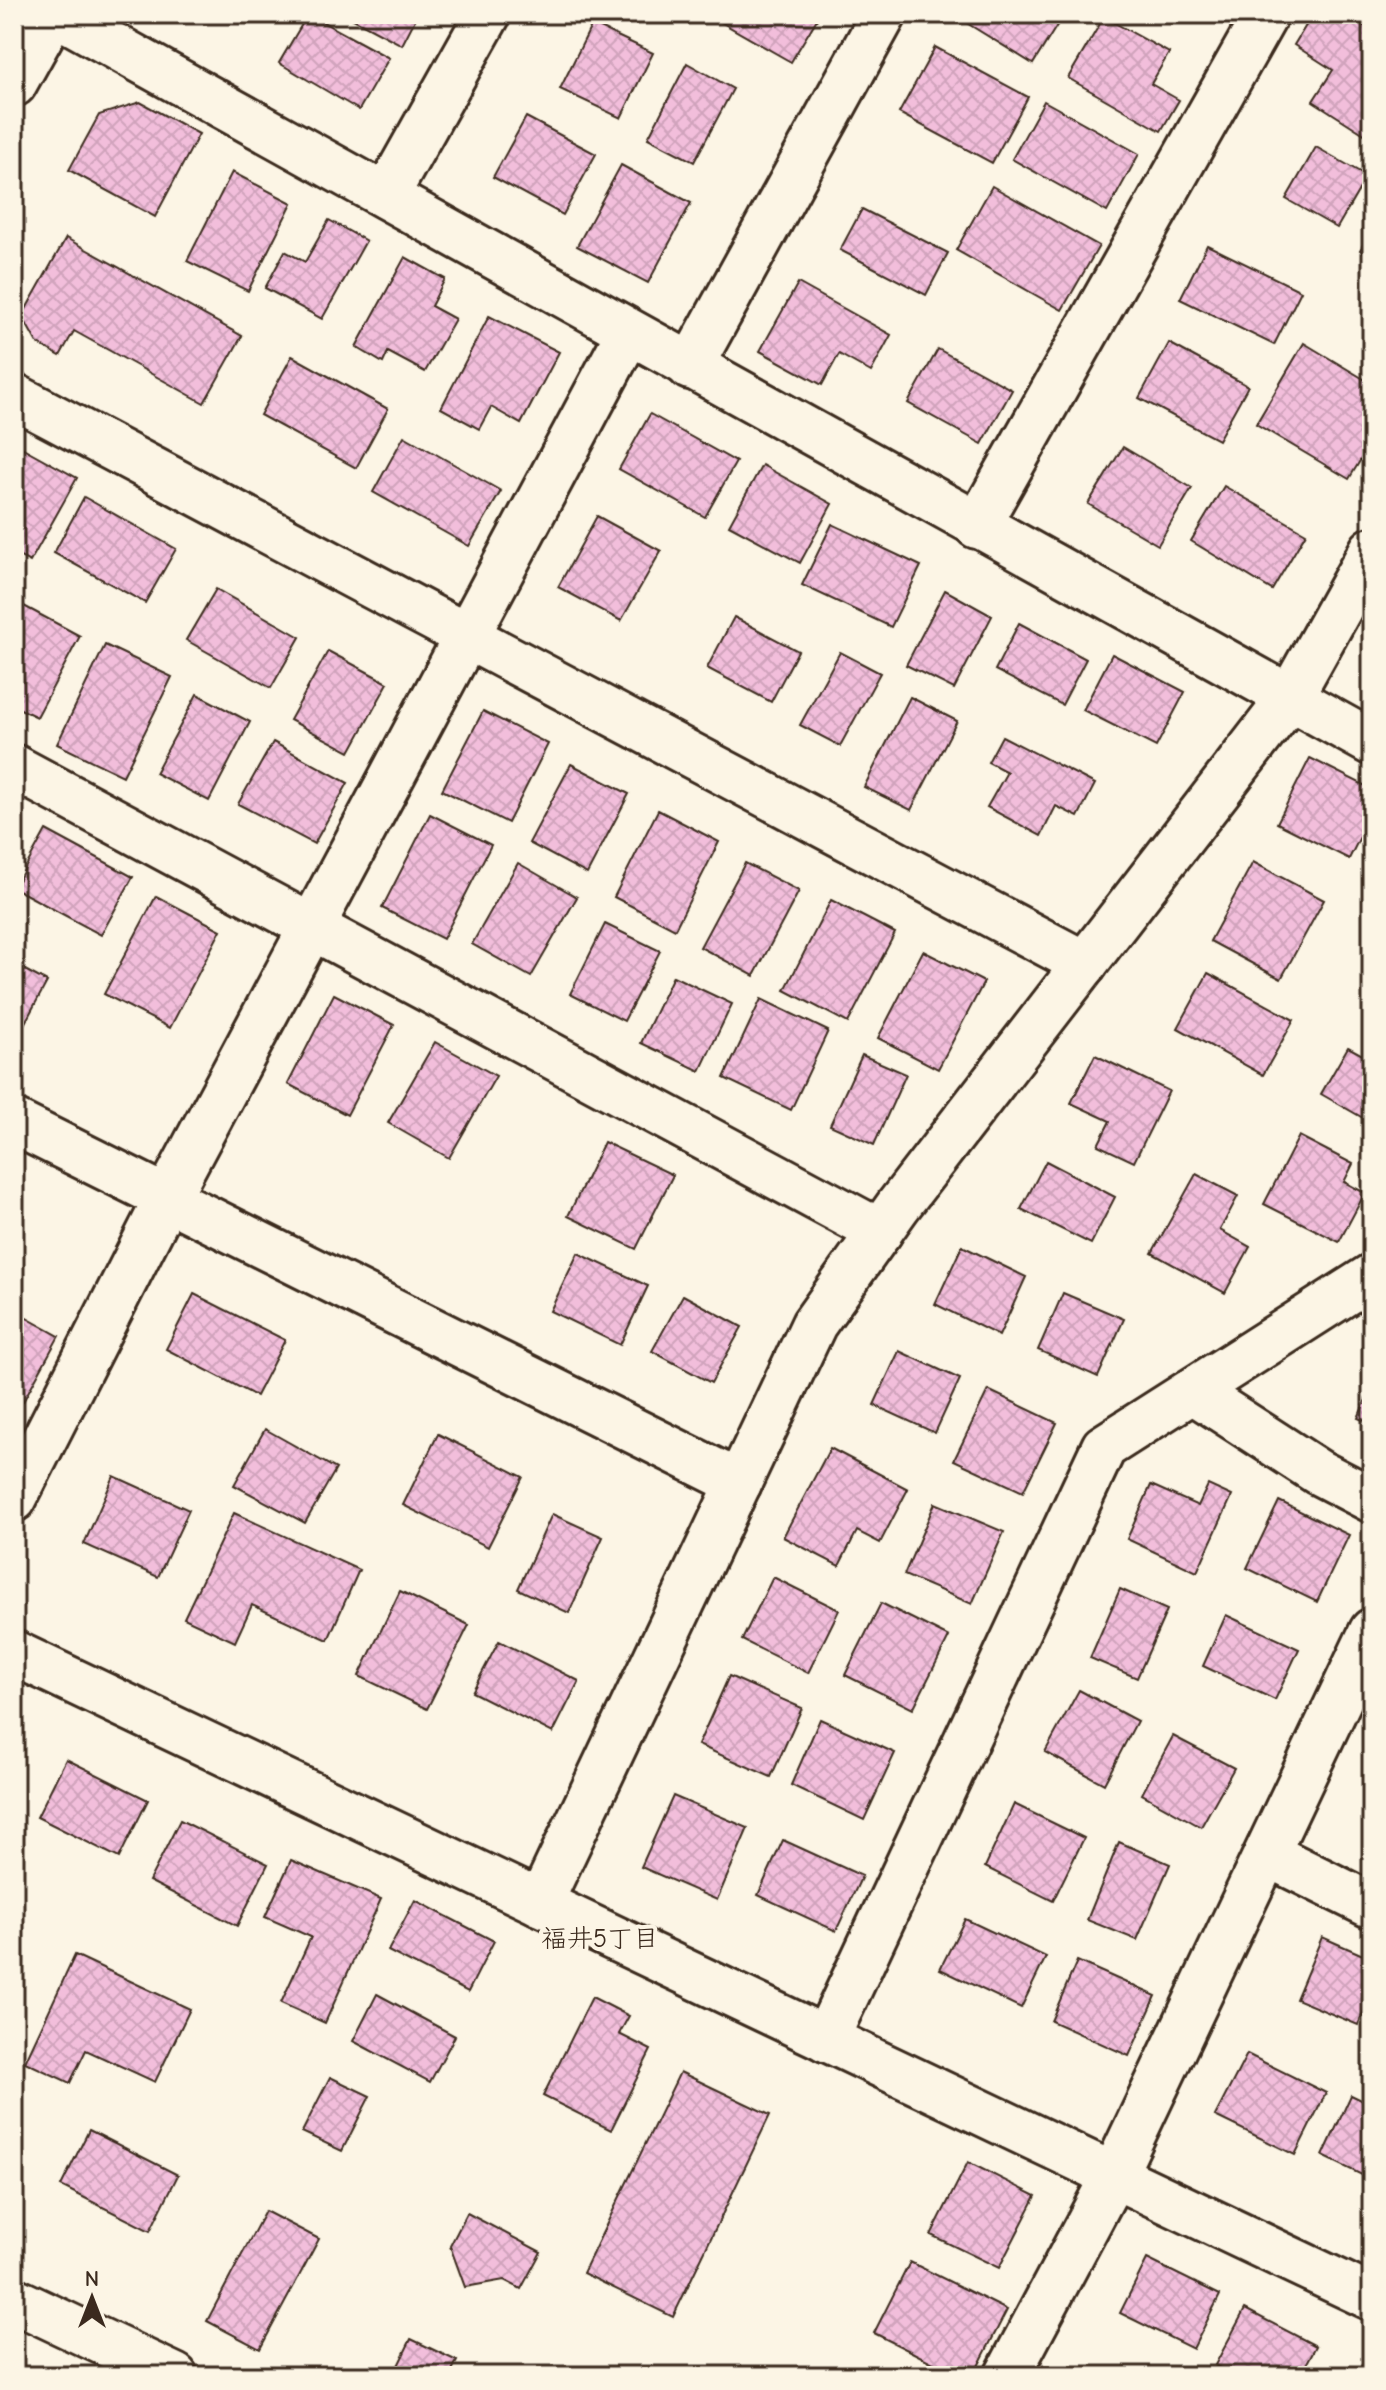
<svg xmlns="http://www.w3.org/2000/svg" width="1386" height="2390" font-family="'Comic Neue','Klee One',sans-serif">
	<style>
		.building { fill: url(#building-cross-hatch); stroke: #3b2a1e; stroke-width: 2 }
		.lines { fill: none; stroke-linecap: round; stroke-linejoin: round }
		.minor-casing { stroke: #3b2a1e; stroke-width: 50 }
		.major-casing { stroke: #3b2a1e; stroke-width: 50 }
		.minor { stroke: #fcf5e5; stroke-width: 44 }
		.major { stroke: #fcf5e5; stroke-width: 44 }
		.labels { text-anchor: middle; dominant-baseline: central; stroke-width: 8; stroke-linejoin: round; paint-order: stroke }
		.neighbourhood-label { font-size: 26px; fill: #3b2a1e; stroke: #fcf5e5 }
	</style>
	<defs>
		<pattern id="building-cross-hatch" width="8" height="8" patternUnits="userSpaceOnUse" patternTransform="scale(2)"><rect width="8" height="8" fill="#f2bedb"/><path d="M0 0l8 8M0 8l8-8" fill="none" stroke="#d0a3bc"/></pattern>
	</defs>
	<rect width="100%" height="100%" fill="#fcf5e5"/>
	<filter id="ink" filterUnits="userSpaceOnUse"><feTurbulence type="fractalNoise" baseFrequency=".0125" numOctaves="2"/><feDisplacementMap in="SourceGraphic" scale="16" xChannelSelector="R" yChannelSelector="G"/><feConvolveMatrix kernelMatrix="1 2 1 2 8 2 1 2 1" color-interpolation-filters="sRGB"/></filter>
	<g filter="url(#ink)">
		<g class="building">
			<path d="M 308,14 L 389,58 L 359,110 L 279,63 Z"/>
			<path d="M 344,14 L 418,14 L 402,45 Z"/>
			<path d="M 723,14 L 820,14 L 791,62 L 719,21 Z"/>
			<path d="M 970,14 L 1064,14 L 1033,64 L 965,22 Z"/>
			<path d="M 1313,14 L 1345,14 L 1372,31 L 1372,139 L 1313,101 L 1333,70 L 1294,45 Z"/>
			<path d="M 1104,17 L 1169,53 L 1151,84 L 1179,100 L 1161,131 L 1068,78 Z"/>
			<path d="M 592,24 L 653,53 L 621,118 L 560,89 Z"/>
			<path d="M 935,47 L 1028,97 L 992,163 L 899,113 Z"/>
			<path d="M 687,63 L 733,89 L 694,162 L 648,138 Z"/>
			<path d="M 1044,101 L 1139,154 L 1107,212 L 1012,159 Z"/>
			<path d="M 140,102 L 199,134 L 155,217 L 69,170 L 99,115 Z"/>
			<path d="M 526,117 L 596,154 L 563,215 L 493,177 Z"/>
			<path d="M 1316,147 L 1367,176 L 1337,228 L 1286,199 Z"/>
			<path d="M 621,165 L 691,203 L 648,283 L 577,246 Z"/>
			<path d="M 232,172 L 292,203 L 248,291 L 187,261 Z"/>
			<path d="M 992,186 L 1099,246 L 1062,310 L 956,250 Z"/>
			<path d="M 862,209 L 948,253 L 926,295 L 840,250 Z"/>
			<path d="M 329,220 L 366,241 L 322,319 L 265,288 L 285,251 L 305,262 Z"/>
			<path d="M 1372,230 L 1372,258 L 1360,250 Z"/>
			<path d="M 66,238 L 242,336 L 204,403 L 74,331 L 60,356 L 37,343 L 22,316 Z"/>
			<path d="M 1207,245 L 1301,291 L 1274,345 L 1180,299 Z"/>
			<path d="M 405,257 L 445,279 L 431,306 L 455,319 L 425,372 L 388,352 L 383,363 L 356,347 Z"/>
			<path d="M 798,283 L 891,335 L 871,372 L 839,354 L 822,385 L 760,351 Z"/>
			<path d="M 489,316 L 559,352 L 521,424 L 491,407 L 479,429 L 441,408 Z"/>
			<path d="M 1169,343 L 1248,386 L 1218,440 L 1139,398 Z"/>
			<path d="M 1304,343 L 1372,384 L 1372,441 L 1349,479 L 1256,424 Z"/>
			<path d="M 938,349 L 1012,390 L 982,444 L 908,403 Z"/>
			<path d="M 292,356 L 388,409 L 356,468 L 260,415 Z"/>
			<path d="M 650,414 L 736,462 L 705,517 L 619,469 Z"/>
			<path d="M 404,436 L 501,491 L 469,546 L 373,492 Z"/>
			<path d="M 14,443 L 77,478 L 30,562 L 14,554 Z"/>
			<path d="M 1123,447 L 1192,488 L 1158,545 L 1088,504 Z"/>
			<path d="M 762,465 L 832,504 L 800,563 L 729,525 Z"/>
			<path d="M 1224,486 L 1306,533 L 1272,590 L 1191,541 Z"/>
			<path d="M 84,497 L 176,549 L 145,603 L 54,553 Z"/>
			<path d="M 597,516 L 661,551 L 621,621 L 558,587 Z"/>
			<path d="M 832,524 L 921,566 L 891,627 L 802,585 Z"/>
			<path d="M 216,589 L 300,637 L 271,688 L 186,640 Z"/>
			<path d="M 945,590 L 992,616 L 954,689 L 906,665 Z"/>
			<path d="M 22,605 L 80,636 L 37,717 L 14,706 L 14,620 Z"/>
			<path d="M 734,617 L 798,651 L 771,702 L 707,668 Z"/>
			<path d="M 1019,623 L 1086,659 L 1062,705 L 995,670 Z"/>
			<path d="M 105,645 L 172,677 L 123,776 L 57,744 Z"/>
			<path d="M 328,651 L 388,683 L 350,752 L 290,720 Z"/>
			<path d="M 840,652 L 880,673 L 840,746 L 800,725 Z"/>
			<path d="M 1112,654 L 1185,692 L 1156,747 L 1083,710 Z"/>
			<path d="M 197,694 L 250,722 L 209,801 L 155,773 Z"/>
			<path d="M 910,697 L 957,721 L 911,810 L 864,787 Z"/>
			<path d="M 483,711 L 548,744 L 508,823 L 442,790 Z"/>
			<path d="M 1002,736 L 1095,784 L 1078,817 L 1056,806 L 1041,836 L 987,807 L 1007,772 L 988,762 Z"/>
			<path d="M 273,742 L 348,783 L 314,844 L 238,804 Z"/>
			<path d="M 1310,758 L 1372,789 L 1372,813 L 1349,859 L 1277,823 Z"/>
			<path d="M 571,764 L 629,794 L 587,874 L 529,843 Z"/>
			<path d="M 658,810 L 719,842 L 675,929 L 614,897 Z"/>
			<path d="M 430,814 L 491,845 L 443,939 L 382,908 Z"/>
			<path d="M 46,830 L 133,877 L 101,935 L 14,888 Z"/>
			<path d="M 1253,862 L 1324,900 L 1281,979 L 1210,941 Z"/>
			<path d="M 518,863 L 577,897 L 531,977 L 472,944 Z"/>
			<path d="M 745,863 L 799,891 L 754,976 L 700,947 Z"/>
			<path d="M 156,896 L 221,930 L 170,1028 L 104,994 Z"/>
			<path d="M 831,900 L 895,933 L 848,1023 L 785,990 Z"/>
			<path d="M 605,924 L 660,951 L 624,1021 L 570,994 Z"/>
			<path d="M 923,951 L 984,982 L 938,1069 L 878,1038 Z"/>
			<path d="M 14,964 L 47,982 L 14,1043 Z"/>
			<path d="M 1208,973 L 1294,1020 L 1263,1075 L 1178,1028 Z"/>
			<path d="M 673,976 L 732,1004 L 700,1071 L 641,1043 Z"/>
			<path d="M 334,994 L 394,1025 L 347,1115 L 288,1084 Z"/>
			<path d="M 761,999 L 828,1031 L 791,1110 L 724,1078 Z"/>
			<path d="M 435,1042 L 496,1076 L 449,1158 L 388,1123 Z"/>
			<path d="M 1348,1047 L 1372,1060 L 1372,1123 L 1321,1094 Z"/>
			<path d="M 862,1055 L 906,1074 L 874,1145 L 830,1125 Z"/>
			<path d="M 1095,1055 L 1169,1091 L 1134,1162 L 1098,1145 L 1110,1121 L 1071,1103 Z"/>
			<path d="M 1299,1136 L 1353,1164 L 1344,1182 L 1365,1193 L 1339,1242 L 1264,1204 Z"/>
			<path d="M 604,1142 L 673,1175 L 636,1249 L 568,1216 Z"/>
			<path d="M 1046,1161 L 1115,1197 L 1091,1244 L 1021,1209 Z"/>
			<path d="M 1196,1174 L 1238,1196 L 1220,1230 L 1250,1247 L 1225,1293 L 1152,1253 Z"/>
			<path d="M 962,1246 L 1026,1277 L 999,1336 L 935,1304 Z"/>
			<path d="M 578,1253 L 648,1286 L 620,1345 L 550,1311 Z"/>
			<path d="M 1063,1293 L 1124,1319 L 1098,1377 L 1038,1350 Z"/>
			<path d="M 194,1294 L 285,1340 L 256,1396 L 166,1349 Z"/>
			<path d="M 683,1295 L 742,1327 L 711,1383 L 652,1351 Z"/>
			<path d="M 14,1311 L 59,1336 L 14,1418 Z"/>
			<path d="M 899,1351 L 960,1379 L 935,1433 L 874,1405 Z"/>
			<path d="M 1372,1386 L 1372,1424 L 1358,1418 Z"/>
			<path d="M 988,1390 L 1057,1423 L 1023,1492 L 954,1460 Z"/>
			<path d="M 265,1429 L 336,1469 L 305,1523 L 234,1485 Z"/>
			<path d="M 438,1434 L 523,1477 L 488,1547 L 403,1505 Z"/>
			<path d="M 830,1448 L 908,1489 L 880,1543 L 857,1531 L 839,1566 L 783,1537 Z"/>
			<path d="M 114,1476 L 189,1510 L 158,1577 L 84,1544 Z"/>
			<path d="M 1151,1485 L 1198,1506 L 1208,1485 L 1232,1496 L 1197,1572 L 1127,1539 Z"/>
			<path d="M 1279,1501 L 1349,1535 L 1317,1602 L 1247,1568 Z"/>
			<path d="M 935,1503 L 1004,1532 L 972,1604 L 904,1575 Z"/>
			<path d="M 234,1513 L 359,1570 L 328,1640 L 252,1605 L 235,1642 L 184,1618 Z"/>
			<path d="M 552,1514 L 603,1537 L 569,1613 L 518,1589 Z"/>
			<path d="M 773,1577 L 839,1610 L 808,1673 L 742,1640 Z"/>
			<path d="M 1120,1589 L 1167,1610 L 1137,1678 L 1090,1658 Z"/>
			<path d="M 400,1591 L 469,1625 L 427,1709 L 359,1676 Z"/>
			<path d="M 881,1603 L 949,1637 L 913,1709 L 845,1675 Z"/>
			<path d="M 1226,1615 L 1299,1649 L 1275,1700 L 1203,1666 Z"/>
			<path d="M 499,1641 L 579,1681 L 553,1733 L 472,1692 Z"/>
			<path d="M 729,1676 L 802,1708 L 771,1777 L 698,1745 Z"/>
			<path d="M 1079,1690 L 1137,1721 L 1104,1784 L 1045,1752 Z"/>
			<path d="M 820,1719 L 895,1753 L 864,1820 L 791,1785 Z"/>
			<path d="M 1173,1736 L 1234,1768 L 1201,1827 L 1142,1794 Z"/>
			<path d="M 66,1759 L 148,1800 L 119,1858 L 37,1817 Z"/>
			<path d="M 673,1796 L 748,1828 L 717,1900 L 641,1867 Z"/>
			<path d="M 1014,1804 L 1084,1838 L 1053,1901 L 985,1867 Z"/>
			<path d="M 180,1820 L 268,1864 L 237,1926 L 149,1881 Z"/>
			<path d="M 783,1840 L 862,1876 L 836,1931 L 758,1895 Z"/>
			<path d="M 1119,1842 L 1170,1864 L 1137,1940 L 1087,1920 Z"/>
			<path d="M 291,1860 L 381,1899 L 325,2023 L 281,2003 L 311,1937 L 265,1917 Z"/>
			<path d="M 415,1900 L 494,1941 L 468,1992 L 388,1951 Z"/>
			<path d="M 965,1919 L 1046,1957 L 1021,2008 L 940,1969 Z"/>
			<path d="M 1322,1937 L 1372,1959 L 1372,1993 L 1358,2025 L 1296,1999 Z"/>
			<path d="M 75,1955 L 190,2009 L 155,2082 L 86,2050 L 70,2083 L 25,2062 Z"/>
			<path d="M 1077,1961 L 1156,1996 L 1129,2056 L 1051,2021 Z"/>
			<path d="M 377,1994 L 455,2036 L 430,2082 L 353,2041 Z"/>
			<path d="M 592,1997 L 629,2016 L 619,2034 L 651,2050 L 611,2130 L 543,2096 Z"/>
			<path d="M 1247,2054 L 1326,2093 L 1295,2155 L 1215,2116 Z"/>
			<path d="M 680,2072 L 770,2115 L 673,2317 L 583,2273 Z"/>
			<path d="M 330,2077 L 370,2096 L 342,2151 L 302,2132 Z"/>
			<path d="M 1351,2095 L 1372,2105 L 1372,2180 L 1323,2156 Z"/>
			<path d="M 89,2130 L 178,2175 L 150,2231 L 61,2186 Z"/>
			<path d="M 968,2162 L 1036,2196 L 999,2268 L 931,2235 Z"/>
			<path d="M 265,2211 L 319,2239 L 260,2349 L 207,2321 Z"/>
			<path d="M 467,2213 L 541,2252 L 521,2289 L 504,2280 L 465,2287 L 450,2246 Z"/>
			<path d="M 1147,2259 L 1220,2295 L 1193,2349 L 1120,2313 Z"/>
			<path d="M 910,2262 L 1007,2310 L 973,2376 L 959,2376 L 874,2333 Z"/>
			<path d="M 1245,2309 L 1316,2346 L 1300,2376 L 1234,2376 L 1215,2365 Z"/>
			<path d="M 411,2339 L 457,2361 L 449,2376 L 393,2376 Z"/>
		</g>
		<g class="lines">
			<g class="minor-casing">
				<g id="minor">
					<path d="M 57,14 L 1372,743"/>
					<path d="M 386,196 L 488,14"/>
					<path d="M 690,367 L 884,14"/>
					<path d="M 14,396 L 1085,964"/>
					<path d="M 977,526 L 1266,14"/>
					<path d="M 14,767 L 880,1232"/>
					<path d="M 14,1122 L 739,1483"/>
					<path d="M 1193,1391 L 1318,1472 L 1372,1500"/>
					<path d="M 14,1499 L 167,1198 L 629,332"/>
					<path d="M 14,1653 L 1372,2298"/>
					<path d="M 1267,1854 L 1372,1906"/>
					<path d="M 540,1903 L 814,1324 L 898,1206 L 1289,699 L 1372,550"/>
					<path d="M 826,2039 L 1104,1447 L 1372,1276"/>
					<path d="M 14,2300 L 175,2376"/>
					<path d="M 1007,2376 L 1114,2175 L 1372,1631"/>
				</g>
			</g>
			<g class="major-casing">
				<path id="major" d="M 14,84 L 53,14"/>
			</g>
			<use href="#minor" class="minor"/>
			<use href="#major" class="major"/>
		</g>
	</g>
	<g class="labels">
		<g class="neighbourhood-label">
			<text x="600" y="1939">福井5丁目</text>
		</g>
	</g>
	<rect width="1386" height="2390" fill="none" stroke="#fcf5e5" stroke-width="48"/>
	<rect x="24" y="24" width="1338" height="2342" fill="none" stroke="#3b2a1e" stroke-width="3" filter="url(#ink)"/>
	<g transform="translate(92 2298)" stroke="#fcf5e5" stroke-width="6" paint-order="stroke">
	<path d="M0-6L14 30L0 20L-14 30Z" fill="#3b2a1e"/>
	<text y="-12" font-size="22" font-weight="bold" text-anchor="middle" fill="#3b2a1e">N</text>
	</g>
</svg>
